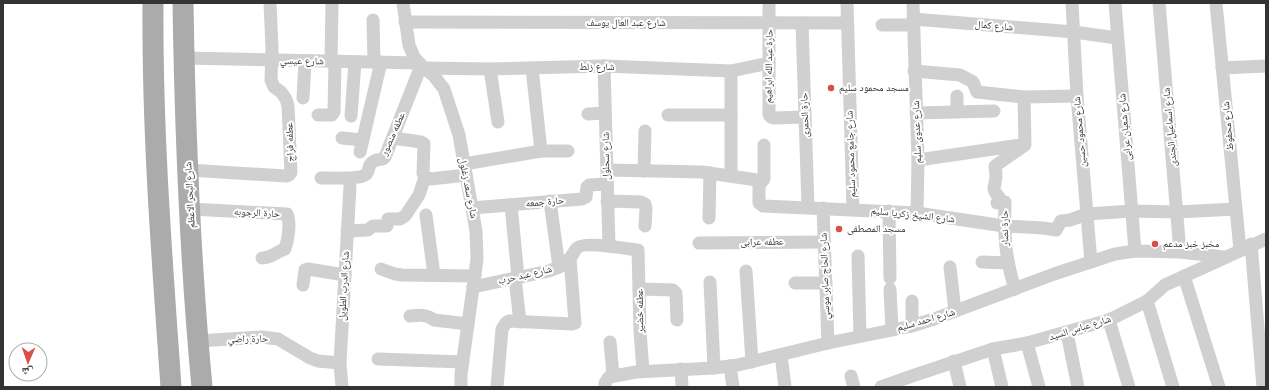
<svg xmlns="http://www.w3.org/2000/svg" width="1269" height="390" font-family="'Varela Round','Noto Naskh Arabic',sans-serif">
	<style>
		.lines { fill: none; stroke-linecap: round; stroke-linejoin: round }
		.minor { stroke: #d0d0d0; stroke-width: 13 }
		.primary { stroke: #ababab; stroke-width: 21 }
		.poi-dot { fill: #d84f46; stroke: #fff; stroke-width: 1.5 }
		.labels { text-anchor: middle; dominant-baseline: central; stroke-width: 4; stroke-linejoin: round; paint-order: stroke }
		.street-label { font-size: 10px; fill: #333; stroke: #fff }
		.poi-label { font-size: 10px; fill: #333; stroke: #fff; text-anchor: start }
	</style>
	<rect width="100%" height="100%" fill="#fff"/>
	<g class="lines">
		<g class="minor">
			<path d="M 403,3 L 409,45 L 414,57 L 424,68 L 434,76 L 444,89 L 459,135 L 472,208 L 476,231 L 477,259 L 461,374 L 461,387"/>
			<path d="M 769,3 L 769,115 L 771,117 L 774,118 L 805,117"/>
			<path d="M 847,3 L 853,209"/>
			<path d="M 913,3 L 918,160 L 917,213"/>
			<path d="M 1072,3 L 1077,96 L 1091,262"/>
			<path d="M 1115,3 L 1135,251"/>
			<path d="M 1159,3 L 1180,252"/>
			<path d="M 1216,3 L 1240,250"/>
			<path d="M 913,19 L 1074,32 L 1117,38"/>
			<path d="M 373,20 L 374,62"/>
			<path d="M 405,22 L 847,23"/>
			<path d="M 802,23 L 808,207"/>
			<path d="M 882,25 L 914,25"/>
			<path d="M 184,58 L 419,63"/>
			<path d="M 331,62 L 332,3"/>
			<path d="M 604,66 L 609,246"/>
			<path d="M 424,68 L 490,69 L 604,66 L 731,71 L 769,63"/>
			<path d="M 532,68 L 541,151"/>
			<path d="M 1222,68 L 1266,66"/>
			<path d="M 490,69 L 498,122"/>
			<path d="M 914,71 L 960,75 L 973,82 L 977,92 L 1024,97 L 1077,96"/>
			<path d="M 957,96 L 957,112"/>
			<path d="M 303,98 L 305,61"/>
			<path d="M 916,113 L 994,111"/>
			<path d="M 588,114 L 605,113"/>
			<path d="M 318,115 L 332,115 L 334,112 L 335,62"/>
			<path d="M 668,115 L 731,115"/>
			<path d="M 351,116 L 355,62"/>
			<path d="M 342,138 L 363,140"/>
			<path d="M 393,138 L 421,142 L 424,144 L 423,173 L 425,177 L 431,179 L 466,175"/>
			<path d="M 360,152 L 381,62"/>
			<path d="M 918,160 L 1021,145"/>
			<path d="M 464,164 L 541,151 L 568,151"/>
			<path d="M 189,170 L 286,176 L 289,175 L 291,173 L 288,106 L 286,99 L 281,92 L 274,87 L 271,80 L 272,48 L 270,3"/>
			<path d="M 607,170 L 702,172 L 757,180 L 759,182 L 759,203 L 763,206 L 917,213 L 1004,226 L 1043,228 L 1056,230 L 1061,221 L 1070,220 L 1087,214 L 1132,211 L 1177,212 L 1236,209"/>
			<path d="M 644,171 L 645,131"/>
			<path d="M 731,176 L 731,71"/>
			<path d="M 321,178 C 331,178 356,179 363,176 C 374,172 362,161 383,159 L 385,157 L 421,66"/>
			<path d="M 759,185 L 764,179 L 764,145"/>
			<path d="M 550,201 L 559,267"/>
			<path d="M 607,201 L 641,202 L 645,204 L 646,209 L 645,226"/>
			<path d="M 511,205 L 518,277"/>
			<path d="M 472,208 L 582,199 L 586,197 L 587,187 L 589,185 L 607,184"/>
			<path d="M 823,208 L 828,343"/>
			<path d="M 190,209 L 287,214 C 291,223 288,240 285,249 C 275,252 273,258 262,258"/>
			<path d="M 889,211 L 890,278"/>
			<path d="M 426,215 L 434,275"/>
			<path d="M 709,218 L 710,173"/>
			<path d="M 388,219 L 400,219 L 405,216 L 419,195 L 425,177"/>
			<path d="M 347,231 L 368,230 L 373,226 L 387,226"/>
			<path d="M 699,243 L 824,242"/>
			<path d="M 1251,244 L 1263,387"/>
			<path d="M 858,256 L 860,336"/>
			<path d="M 982,262 L 1008,263"/>
			<path d="M 950,267 L 955,311"/>
			<path d="M 381,269 L 395,274 L 402,275 L 475,276"/>
			<path d="M 746,271 L 752,362"/>
			<path d="M 1184,276 L 1219,387"/>
			<path d="M 515,278 L 520,322"/>
			<path d="M 710,282 L 714,368"/>
			<path d="M 795,283 L 826,283"/>
			<path d="M 303,285 L 305,270 L 308,269 L 345,275"/>
			<path d="M 473,287 L 549,271 C 557,268 565,265 570,258 C 573,255 574,251 577,248 C 584,241 628,249 638,250 L 640,331 L 643,371"/>
			<path d="M 639,289 L 673,290 L 676,293 L 677,320"/>
			<path d="M 890,289 L 892,330"/>
			<path d="M 1015,289 C 1005,257 1004,235 1005,202 L 997,203 L 999,197 C 990,188 996,186 996,176 C 996,172 995,169 995,166 L 1025,145 L 1024,97"/>
			<path d="M 1147,301 L 1173,387"/>
			<path d="M 410,316 C 418,315 427,314 434,320 L 468,324"/>
			<path d="M 1109,320 L 1129,387"/>
			<path d="M 912,326 L 912,301"/>
			<path d="M 1067,333 L 1078,387"/>
			<path d="M 198,341 L 262,337 L 278,339 L 310,358 L 318,361 L 340,363"/>
			<path d="M 610,342 L 613,375"/>
			<path d="M 1027,343 L 1039,387"/>
			<path d="M 993,349 L 1002,387"/>
			<path d="M 781,355 L 785,387"/>
			<path d="M 378,359 L 463,362"/>
			<path d="M 954,361 L 960,387"/>
			<path d="M 730,366 L 733,387"/>
			<path d="M 681,369 L 682,387"/>
			<path d="M 851,376 L 854,387"/>
			<path d="M 342,387 L 340,363 L 350,186"/>
			<path d="M 497,387 L 502,329 L 506,323 L 509,321 L 572,324 L 575,323 L 570,258"/>
			<path d="M 605,387 L 605,383 L 609,377 L 636,372 L 714,368 L 738,365 L 828,343 L 912,326 L 934,319 L 1054,274 L 1115,254 L 1135,251 L 1180,252 L 1224,257"/>
			<path d="M 881,387 L 912,376 L 993,349 L 1027,343 L 1109,320 L 1147,301 L 1165,285 L 1266,239"/>
		</g>
		<g class="primary">
			<path d="M 153,3 C 152,131 162,259 171,387"/>
			<path d="M 183,3 C 185,131 190,260 202,387"/>
		</g>
	</g>
	<g class="poi-dot">
		<circle cx="831" cy="88" r="4"/>
		<circle cx="839" cy="229" r="4"/>
		<circle cx="1155" cy="244" r="4"/>
	</g>
	<g class="labels">
		<g class="street-label">
			<text x="626" y="23">شارع عبد العال يوسف</text>
			<text transform="translate(994 26) rotate(5)">شارع كمال</text>
			<text transform="translate(302 61) rotate(1)">شارع عيسي</text>
			<text transform="translate(769 66) rotate(-89)">حارة عبد الله ابراهيم</text>
			<text x="597" y="67">شارع زلط</text>
			<text transform="translate(805 115) rotate(-92)">حارة الحمرى</text>
			<text transform="translate(1228 126) rotate(-95)">شارع محفوظ</text>
			<text transform="translate(1125 127) rotate(-95)">شارع شعبان عرابى</text>
			<text transform="translate(1170 127) rotate(-95)">شارع اسماعيل الجندى</text>
			<text transform="translate(917 132) rotate(-92)">شارع عدوى سليم</text>
			<text transform="translate(1080 132) rotate(-95)">شارع محمود حسين</text>
			<text transform="translate(393 134) rotate(-66)">عطفه منصور</text>
			<text transform="translate(290 142) rotate(-92)">عطفه فراج</text>
			<text transform="translate(851 154) rotate(-92)">شارع جامع محمود سليم</text>
			<text transform="translate(606 156) rotate(-91)">شارع سحلول</text>
			<text transform="translate(468 188) rotate(79)">شارع سعد زغلول</text>
			<text transform="translate(190 195) rotate(-93)">شارع البحر الاعظم</text>
			<text transform="translate(545 202) rotate(-5)">حارة جمعه</text>
			<text transform="translate(257 213) rotate(3)">حارة الرجوبه</text>
			<text transform="translate(913 215) rotate(6)">شارع الشيخ زكريا سليم</text>
			<text transform="translate(1005 228) rotate(-91)">حارة نصار</text>
			<text transform="translate(762 242) rotate(-1)">عطفه عرابى</text>
			<text transform="translate(525 275) rotate(-13)">شارع عبد حرب</text>
			<text transform="translate(825 276) rotate(-92)">شارع الحاج صابر موسي</text>
			<text transform="translate(344 286) rotate(-87)">شارع الدرب الطويل</text>
			<text transform="translate(640 311) rotate(-91)">عطفه خضير</text>
			<text transform="translate(926 320) rotate(-16)">شارع احمد سليم</text>
			<text transform="translate(1080 328) rotate(-17)">شارع عباس السيد</text>
			<text transform="translate(248 339) rotate(-1)">حارة راضي</text>
		</g>
		<g class="poi-label">
			<text x="839" y="88">مسجد محمود سليم</text>
			<text x="847" y="229">مسجد المصطفى</text>
			<text x="1163" y="244">مخبز خبز مدعم</text>
		</g>
	</g>
	<rect width="1269" height="390" fill="none" stroke="#333333" stroke-width="8"/>
	<g transform="translate(28 362) rotate(182)"><circle r="19" fill="#ffffff" stroke="#adadad"/>
	<path d="M0-3L7 15L0 10L-7 15Z" fill="#d84f46"/>
	<text y="-6" font-size="11" font-weight="bold" text-anchor="middle" fill="#333333">ش</text>
	</g>
</svg>
